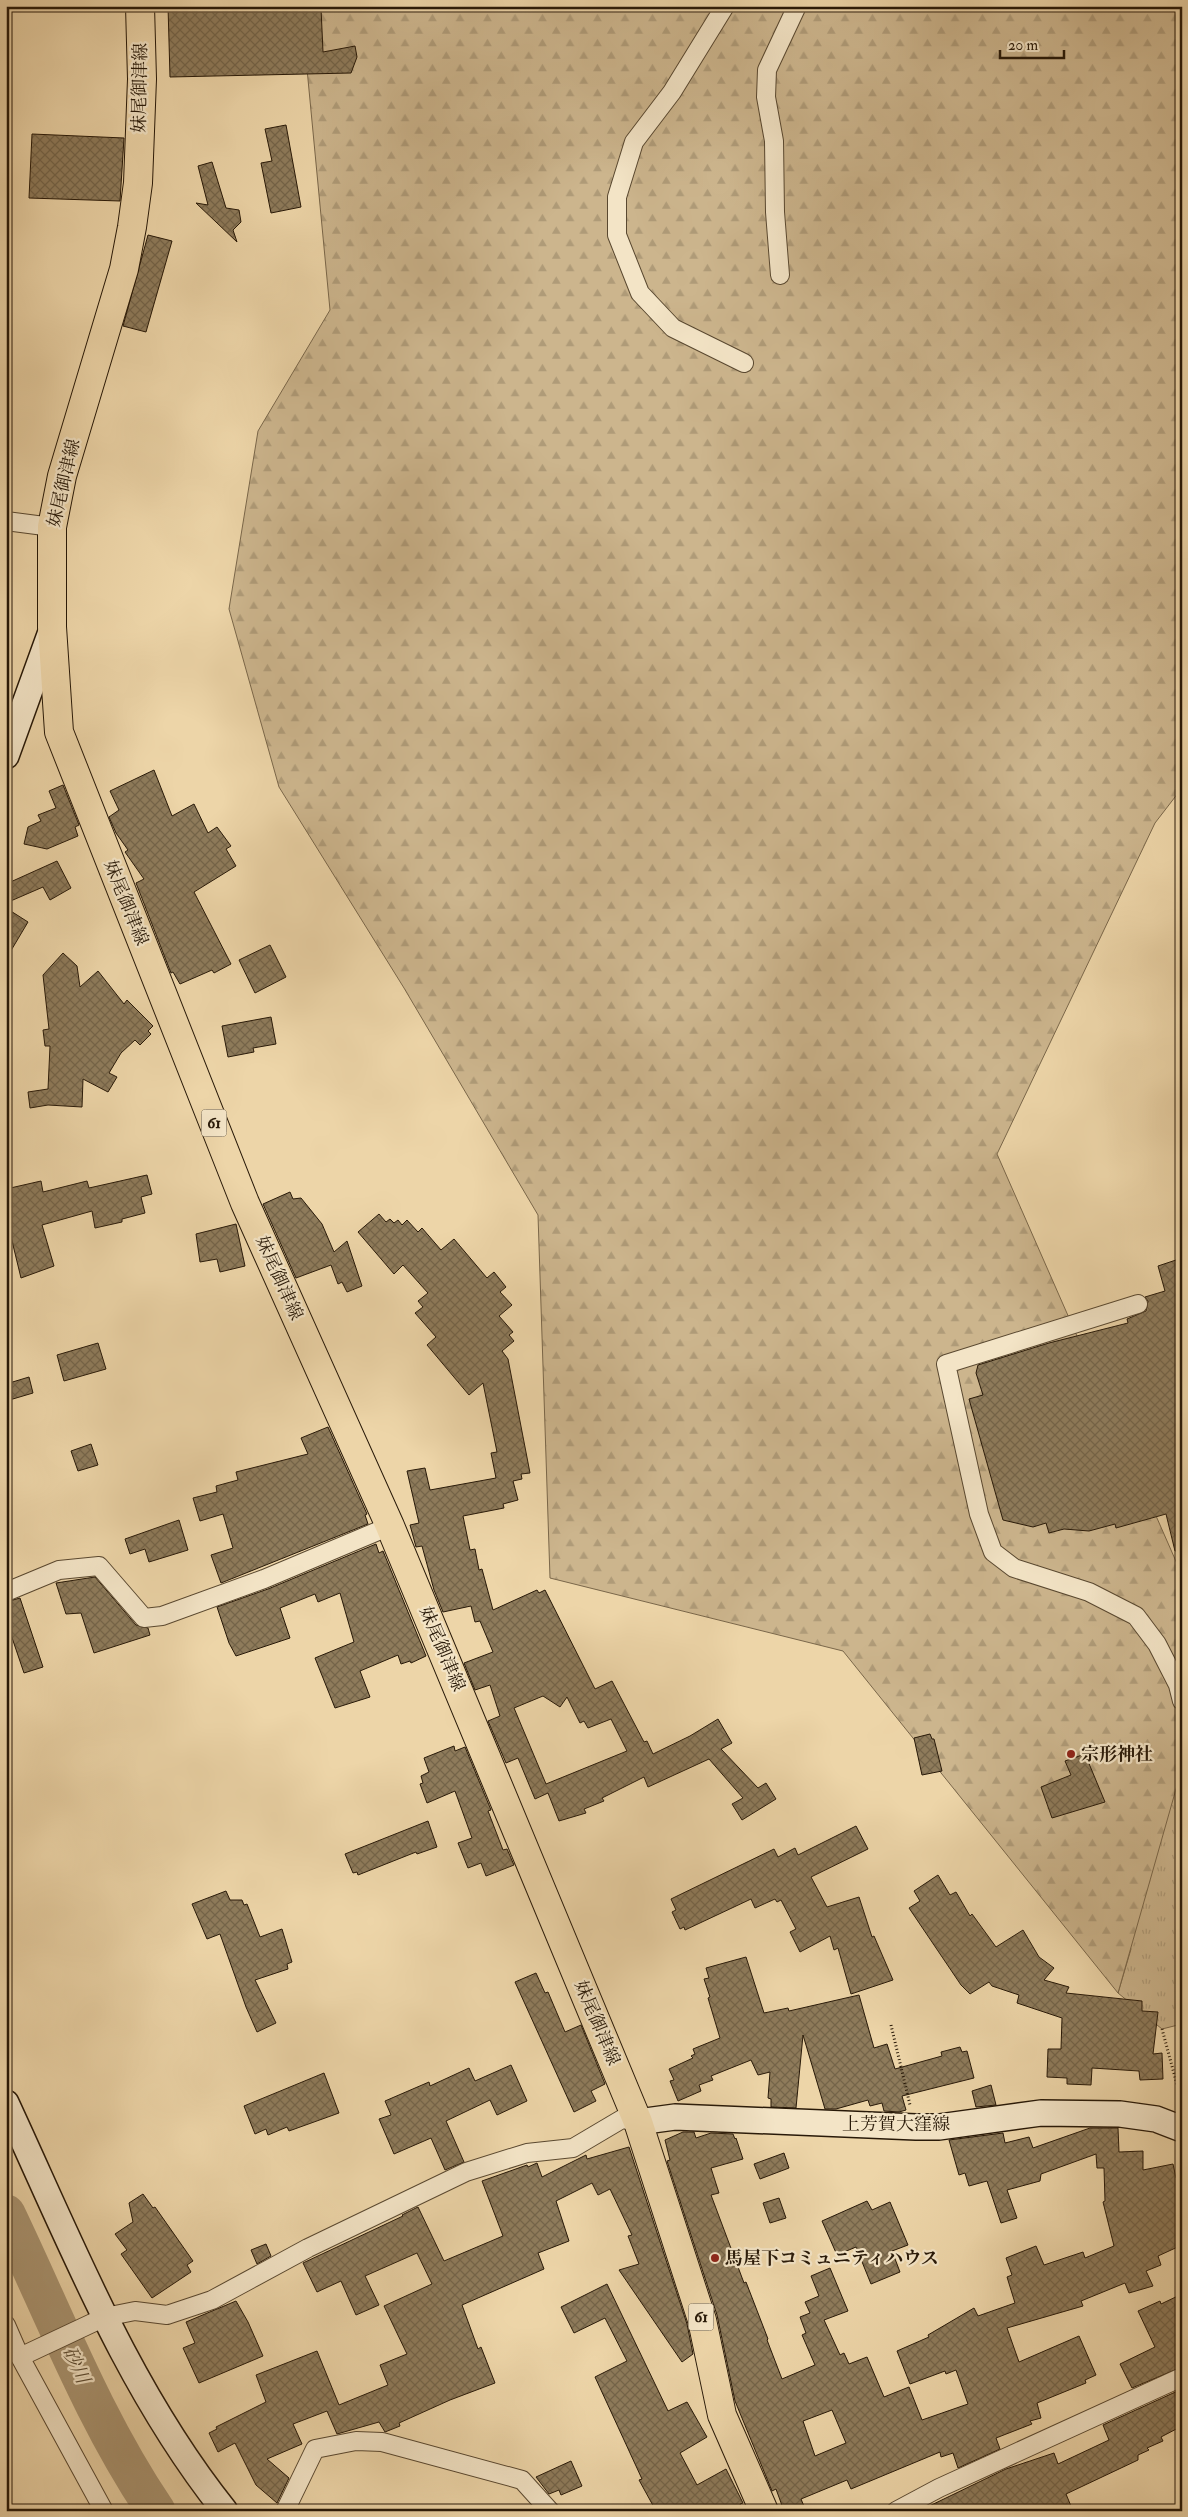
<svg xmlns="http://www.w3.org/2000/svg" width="1188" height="2517" font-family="'IM FELL Double Pica','Noto Serif JP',serif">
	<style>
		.grass { fill: url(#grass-tufts); stroke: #7a674a }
		.forest { fill: url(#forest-firs); stroke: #7a674a }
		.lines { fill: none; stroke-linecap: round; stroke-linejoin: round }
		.river { stroke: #aa9572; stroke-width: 39 }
		.building { fill: url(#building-cross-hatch); stroke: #281908; fill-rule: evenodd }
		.street-casing { stroke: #594830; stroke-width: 20 }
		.secondary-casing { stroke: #281908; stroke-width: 28 }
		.primary-casing { stroke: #281908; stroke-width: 30 }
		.path { stroke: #281908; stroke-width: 3; stroke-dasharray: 1 2.5; stroke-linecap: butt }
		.street { stroke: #f3e4c6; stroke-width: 18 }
		.secondary { stroke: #f3e4c6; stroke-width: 25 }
		.primary { stroke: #edd5a8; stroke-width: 28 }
		.poi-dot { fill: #8f2418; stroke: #f3e4c6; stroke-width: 2 }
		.labels { text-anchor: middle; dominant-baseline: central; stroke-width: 4.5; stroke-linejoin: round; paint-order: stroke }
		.shield { fill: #f3e4c6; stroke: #655641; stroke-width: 1 }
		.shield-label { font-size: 16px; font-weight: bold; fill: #281908 }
		.street-label { font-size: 18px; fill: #281908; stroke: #f3e4c6 }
		.poi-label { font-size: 18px; font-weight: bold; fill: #281908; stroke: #f3e4c6; text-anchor: start }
		.water-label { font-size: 19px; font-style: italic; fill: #5c4b32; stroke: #f3e4c6 }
	</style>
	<defs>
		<pattern id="grass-tufts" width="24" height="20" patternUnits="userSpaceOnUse" patternTransform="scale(1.25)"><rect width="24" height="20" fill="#ccb58d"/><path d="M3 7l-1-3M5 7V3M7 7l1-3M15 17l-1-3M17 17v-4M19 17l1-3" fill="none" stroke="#af9b78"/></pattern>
		<pattern id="forest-firs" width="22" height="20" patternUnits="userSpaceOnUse" patternTransform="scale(1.25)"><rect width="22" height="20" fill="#ccb58d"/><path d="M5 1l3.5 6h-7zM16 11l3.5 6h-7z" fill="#af9b78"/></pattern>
		<pattern id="building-cross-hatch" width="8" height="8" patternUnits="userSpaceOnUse" patternTransform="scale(1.25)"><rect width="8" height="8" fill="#8e7b5b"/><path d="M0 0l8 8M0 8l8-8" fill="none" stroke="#746449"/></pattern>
	</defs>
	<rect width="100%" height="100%" fill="#edd5a8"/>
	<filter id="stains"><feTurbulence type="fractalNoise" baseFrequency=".004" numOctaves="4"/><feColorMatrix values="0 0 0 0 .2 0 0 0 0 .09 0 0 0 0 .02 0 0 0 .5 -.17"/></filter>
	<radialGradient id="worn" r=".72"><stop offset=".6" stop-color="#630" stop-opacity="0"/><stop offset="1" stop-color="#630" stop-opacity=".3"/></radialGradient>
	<path class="grass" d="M 1182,1707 L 1182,2024 L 1162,2029 L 1118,1993 L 1131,1949 L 1109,1894 Z"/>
	<path class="forest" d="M 301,6 L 1182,6 L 1182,788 L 1155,823 L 997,1154 L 1182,1575 L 1182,1768 L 1118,1993 L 843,1651 L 550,1578 L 538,1215 L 404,988 L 279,787 L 229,609 L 258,431 L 330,310 Z"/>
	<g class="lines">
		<path class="river" d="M 6,2214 C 54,2314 93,2418 156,2511"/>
	</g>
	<g class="building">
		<path d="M 168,6 L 321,8 L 323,52 L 355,46 L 357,57 L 351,73 L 170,77 Z"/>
		<path d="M 286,125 L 301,207 L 271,213 L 261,163 L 272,161 L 265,129 Z"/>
		<path d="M 32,134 L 124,138 L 120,201 L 29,198 Z"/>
		<path d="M 212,162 L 226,208 L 239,210 L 241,222 L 233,230 L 237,242 L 196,203 L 208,205 L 198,166 Z"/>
		<path d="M 148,235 L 172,241 L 146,332 L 123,326 Z"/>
		<path d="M 154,770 L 172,816 L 194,804 L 208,833 L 217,827 L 231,846 L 226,849 L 236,866 L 194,892 L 231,964 L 214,973 L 212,970 L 180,984 L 173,972 L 171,973 L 136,883 L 144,879 L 125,852 L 128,850 L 116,833 L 109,817 L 119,810 L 110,791 Z"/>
		<path d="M 63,785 L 79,825 L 75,827 L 78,836 L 47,849 L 24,844 L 28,827 L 41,821 L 38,815 L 56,808 L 49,791 Z"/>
		<path d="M 57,861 L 71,888 L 50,900 L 43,887 L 6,903 L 6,884 Z"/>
		<path d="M 6,908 L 28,922 L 6,959 Z"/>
		<path d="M 270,945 L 286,977 L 255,993 L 239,960 Z"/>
		<path d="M 63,953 L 77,966 L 80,987 L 98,971 L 124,1004 L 127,1000 L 153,1026 L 148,1031 L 151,1034 L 140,1045 L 135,1040 L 121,1053 L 109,1073 L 117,1077 L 108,1092 L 83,1079 L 82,1107 L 48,1105 L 30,1108 L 28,1092 L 48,1089 L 50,1046 L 45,1046 L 43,1030 L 49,1029 L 43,975 Z"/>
		<path d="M 271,1017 L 276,1044 L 253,1048 L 254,1052 L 228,1057 L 222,1026 Z"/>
		<path d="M 147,1175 L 152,1194 L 141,1197 L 145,1213 L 122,1219 L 122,1222 L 95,1228 L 92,1211 L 42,1225 L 54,1266 L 21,1278 L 6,1216 L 6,1189 L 41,1181 L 43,1192 L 87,1181 L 89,1188 Z"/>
		<path d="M 290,1192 L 293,1199 L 301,1198 L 322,1224 L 334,1252 L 347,1241 L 362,1286 L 347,1292 L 342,1282 L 338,1284 L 331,1265 L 296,1278 L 263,1204 Z"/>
		<path d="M 379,1214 L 386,1222 L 390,1219 L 394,1223 L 398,1220 L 402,1225 L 407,1220 L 418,1232 L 422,1228 L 441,1250 L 454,1239 L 487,1278 L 494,1272 L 506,1287 L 500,1292 L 512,1305 L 499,1316 L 513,1332 L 509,1335 L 514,1341 L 502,1351 L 508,1359 L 530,1473 L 521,1474 L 522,1479 L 513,1481 L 518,1500 L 503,1504 L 504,1508 L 463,1516 L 470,1550 L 475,1549 L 479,1570 L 482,1569 L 493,1610 L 537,1590 L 539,1593 L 545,1590 L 595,1689 L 612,1681 L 644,1742 L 647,1741 L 653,1754 L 690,1736 L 718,1719 L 732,1743 L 721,1749 L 758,1788 L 766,1783 L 776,1799 L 742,1820 L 732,1804 L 743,1798 L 709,1759 L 648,1787 L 644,1777 L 602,1798 L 604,1801 L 584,1809 L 586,1813 L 559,1821 L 548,1793 L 535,1799 L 518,1758 L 506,1763 L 488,1721 L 500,1716 L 490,1685 L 475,1690 L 464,1663 L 493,1652 L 480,1621 L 475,1622 L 471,1606 L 443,1612 L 434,1590 L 422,1546 L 416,1547 L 410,1525 L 419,1523 L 407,1471 L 425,1468 L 430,1490 L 496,1478 L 491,1453 L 497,1452 L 483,1383 L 469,1395 L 427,1345 L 436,1337 L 415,1313 L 423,1307 L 418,1301 L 428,1293 L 403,1265 L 394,1274 L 358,1232 ZM 543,1696 L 560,1707 L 567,1697 L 580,1723 L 584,1721 L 588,1728 L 611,1719 L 627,1751 L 546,1784 L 514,1708 Z"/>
		<path d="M 236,1224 L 245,1266 L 220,1272 L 217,1259 L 200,1262 L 196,1234 Z"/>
		<path d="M 1176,1260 L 1182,1283 L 1182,1550 L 1175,1551 L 1166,1514 L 1116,1528 L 1115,1524 L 1089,1531 L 1064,1529 L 1049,1533 L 1046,1523 L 1033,1527 L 1003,1520 L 969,1399 L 983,1395 L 976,1373 L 978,1365 L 1049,1343 L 1128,1323 L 1127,1319 L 1146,1311 L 1148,1301 L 1145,1297 L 1165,1291 L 1158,1266 Z"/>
		<path d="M 98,1343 L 106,1369 L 64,1381 L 57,1355 Z"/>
		<path d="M 29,1377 L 33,1393 L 6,1401 L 6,1384 Z"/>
		<path d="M 328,1427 L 367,1514 L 365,1515 L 368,1524 L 221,1583 L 211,1555 L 233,1548 L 223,1514 L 200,1521 L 193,1498 L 217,1492 L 216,1486 L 238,1480 L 236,1472 L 308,1454 L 301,1438 Z"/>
		<path d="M 91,1444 L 98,1465 L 78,1471 L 71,1451 Z"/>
		<path d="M 179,1520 L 188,1550 L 149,1562 L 145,1549 L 130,1554 L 125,1539 Z"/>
		<path d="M 376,1544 L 379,1553 L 383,1551 L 426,1656 L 411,1663 L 410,1661 L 401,1664 L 398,1655 L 360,1671 L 370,1697 L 335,1708 L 315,1658 L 354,1642 L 340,1593 L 318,1602 L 315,1594 L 280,1608 L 290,1638 L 236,1656 L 229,1643 L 217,1607 L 268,1589 Z"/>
		<path d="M 95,1577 L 136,1625 L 148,1628 L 150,1635 L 94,1653 L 81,1613 L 66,1614 L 56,1583 Z"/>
		<path d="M 20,1598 L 43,1667 L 24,1673 L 6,1620 L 6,1602 Z"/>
		<path d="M 930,1734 L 932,1739 L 934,1739 L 942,1771 L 922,1775 L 914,1738 Z"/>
		<path d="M 454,1746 L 455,1751 L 465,1747 L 491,1810 L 488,1811 L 503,1850 L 507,1849 L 514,1865 L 486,1876 L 481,1863 L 468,1868 L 458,1843 L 472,1838 L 455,1791 L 427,1803 L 420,1784 L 423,1783 L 421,1776 L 429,1772 L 424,1758 Z"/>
		<path d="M 1085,1754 L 1105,1802 L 1052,1818 L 1041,1787 L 1071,1775 L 1065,1761 Z"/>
		<path d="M 428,1821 L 437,1847 L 417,1854 L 416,1852 L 358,1875 L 357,1872 L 353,1873 L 345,1854 Z"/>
		<path d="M 856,1826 L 868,1849 L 811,1877 L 827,1907 L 859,1897 L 872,1937 L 874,1936 L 893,1980 L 851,1994 L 838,1948 L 834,1950 L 830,1936 L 800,1952 L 790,1932 L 796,1929 L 781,1900 L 777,1902 L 775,1899 L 755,1908 L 751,1899 L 685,1930 L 684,1927 L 680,1929 L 672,1912 L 676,1910 L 671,1899 L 774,1849 L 778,1857 L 795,1848 L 798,1855 Z"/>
		<path d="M 938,1875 L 950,1895 L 956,1892 L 970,1916 L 972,1914 L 996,1947 L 1023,1930 L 1039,1957 L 1054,1968 L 1044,1980 L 1069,1987 L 1066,1993 L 1142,2001 L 1142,2011 L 1158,2012 L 1153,2054 L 1162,2053 L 1163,2079 L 1140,2080 L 1139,2071 L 1092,2068 L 1091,2085 L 1067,2084 L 1067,2078 L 1047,2077 L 1048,2049 L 1061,2049 L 1062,2018 L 1017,2003 L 1019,1995 L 992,1986 L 989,1982 L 970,1994 L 961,1985 L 909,1908 L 920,1901 L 914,1891 Z"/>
		<path d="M 226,1891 L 230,1900 L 242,1900 L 244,1905 L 247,1904 L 260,1937 L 282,1929 L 292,1962 L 287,1964 L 288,1969 L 255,1980 L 276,2023 L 257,2032 L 246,2007 L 220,1934 L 207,1939 L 192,1904 Z"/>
		<path d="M 746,1957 L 764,2013 L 788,2008 L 789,2011 L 859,1995 L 874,2048 L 887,2044 L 895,2069 L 942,2056 L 941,2052 L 960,2047 L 962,2052 L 967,2051 L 974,2078 L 902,2096 L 906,2110 L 899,2112 L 884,2111 L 882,2103 L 870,2106 L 868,2100 L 836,2109 L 825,2109 L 803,2035 L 796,2108 L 771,2107 L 771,2099 L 768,2098 L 770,2072 L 758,2075 L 751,2060 L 711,2076 L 713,2080 L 699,2085 L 701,2091 L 678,2101 L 670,2081 L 674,2080 L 669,2069 L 693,2058 L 691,2056 L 695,2054 L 693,2049 L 720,2038 L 708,1998 L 710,1997 L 704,1979 L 709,1978 L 706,1968 Z"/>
		<path d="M 536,1973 L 545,1993 L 548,1992 L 565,2032 L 581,2025 L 605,2084 L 591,2091 L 596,2101 L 574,2112 L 515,1982 Z"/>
		<path d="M 511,2065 L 527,2101 L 497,2115 L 490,2100 L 446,2121 L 464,2162 L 445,2170 L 431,2138 L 394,2154 L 379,2119 L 391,2115 L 385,2101 L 429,2082 L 430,2086 L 469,2068 L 475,2081 Z"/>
		<path d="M 324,2073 L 339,2113 L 289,2131 L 287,2127 L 268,2135 L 266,2129 L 255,2134 L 244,2106 Z"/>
		<path d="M 991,2085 L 996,2105 L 976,2107 L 972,2091 Z"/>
		<path d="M 1090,2128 L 1118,2128 L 1119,2152 L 1143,2151 L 1143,2170 L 1173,2164 L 1176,2178 L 1182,2177 L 1182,2245 L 1158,2256 L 1161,2265 L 1146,2271 L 1153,2286 L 1129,2293 L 1125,2283 L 1081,2301 L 1083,2306 L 1007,2328 L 1019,2362 L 1079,2336 L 1096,2375 L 1085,2380 L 1086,2383 L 1037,2403 L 1041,2418 L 1030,2421 L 1032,2424 L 996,2438 L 1000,2449 L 958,2468 L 953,2453 L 941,2457 L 940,2452 L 851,2489 L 847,2480 L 801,2499 L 806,2511 L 784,2511 L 776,2489 L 772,2491 L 735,2401 L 717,2315 L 667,2161 L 670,2160 L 665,2140 L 683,2132 L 694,2132 L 696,2138 L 711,2133 L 733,2134 L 735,2139 L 736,2138 L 743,2159 L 711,2168 L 719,2193 L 711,2195 L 744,2283 L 746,2282 L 768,2339 L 767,2340 L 782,2379 L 815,2365 L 802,2335 L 806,2333 L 800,2317 L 810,2313 L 805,2302 L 819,2296 L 811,2276 L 830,2268 L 848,2311 L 824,2320 L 840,2355 L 844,2353 L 849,2364 L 867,2357 L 884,2397 L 909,2387 L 922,2420 L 968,2404 L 956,2370 L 946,2374 L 945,2371 L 910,2384 L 897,2351 L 929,2337 L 928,2335 L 974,2308 L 978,2316 L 1015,2303 L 1007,2277 L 1012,2275 L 1006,2258 L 1036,2246 L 1044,2265 L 1083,2252 L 1085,2258 L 1114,2246 L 1103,2202 L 1105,2201 L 1104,2168 L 1097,2168 L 1096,2154 L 1041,2174 L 1040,2181 L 1007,2190 L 1017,2218 L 1001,2223 L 987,2181 L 969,2186 L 965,2173 L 959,2175 L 949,2140 L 1003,2133 L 1005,2143 L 1029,2137 L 1033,2148 ZM 832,2410 L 846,2443 L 815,2456 L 803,2421 Z"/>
		<path d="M 629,2147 L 687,2324 L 693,2354 L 682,2362 L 619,2270 L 639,2264 L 628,2236 L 632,2235 L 610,2189 L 598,2195 L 592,2183 L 556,2201 L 569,2241 L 538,2253 L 544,2269 L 462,2305 L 478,2349 L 481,2347 L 495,2383 L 450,2400 L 399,2423 L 400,2426 L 385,2432 L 379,2422 L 337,2434 L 327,2411 L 293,2424 L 302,2444 L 267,2459 L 289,2478 L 277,2503 L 256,2485 L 235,2443 L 218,2452 L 209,2433 L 217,2429 L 216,2427 L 266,2402 L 256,2375 L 317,2351 L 339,2405 L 388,2385 L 380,2365 L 407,2354 L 384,2306 L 432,2284 L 417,2253 L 365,2276 L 379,2305 L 356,2315 L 341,2281 L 317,2292 L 303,2263 L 403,2216 L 402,2215 L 418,2207 L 444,2261 L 503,2236 L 482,2181 L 527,2165 L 528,2167 L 537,2163 L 542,2177 L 586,2155 L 587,2159 Z"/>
		<path d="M 784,2153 L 789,2168 L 760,2179 L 754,2164 Z"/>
		<path d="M 143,2194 L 153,2208 L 155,2207 L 193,2261 L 187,2265 L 191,2272 L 152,2298 L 121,2254 L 127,2250 L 115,2234 L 133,2222 L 129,2203 Z"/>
		<path d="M 779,2198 L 786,2218 L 770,2223 L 763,2203 Z"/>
		<path d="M 867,2201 L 872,2210 L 890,2202 L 908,2245 L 892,2251 L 900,2272 L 871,2284 L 856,2247 L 837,2255 L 822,2221 Z"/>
		<path d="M 266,2244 L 271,2256 L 257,2264 L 251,2250 Z"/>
		<path d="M 607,2284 L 668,2411 L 687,2402 L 707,2437 L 680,2453 L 697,2485 L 726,2469 L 743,2503 L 740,2504 L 743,2511 L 656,2511 L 639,2480 L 642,2479 L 595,2377 L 627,2361 L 605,2318 L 574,2333 L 561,2307 Z"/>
		<path d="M 1182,2294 L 1182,2367 L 1132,2388 L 1120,2364 L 1155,2347 L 1138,2311 L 1160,2301 L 1161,2304 Z"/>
		<path d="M 236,2301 L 248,2322 L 263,2356 L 199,2383 L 183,2348 L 195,2343 L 186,2322 Z"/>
		<path d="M 1182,2389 L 1182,2426 L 1161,2437 L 1163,2441 L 1147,2448 L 1149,2450 L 1138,2455 L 1138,2460 L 1066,2494 L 1073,2511 L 919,2511 L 1006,2469 L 1054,2453 L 1058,2464 L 1109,2440 L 1103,2425 Z"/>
		<path d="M 571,2461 L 582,2486 L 561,2495 L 559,2490 L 549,2494 L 536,2477 Z"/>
	</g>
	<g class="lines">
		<g class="street-casing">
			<g id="street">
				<path d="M 725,6 L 672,92 L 634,142 L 617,197 L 617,235 L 640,293 L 673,328 L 744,363"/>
				<path d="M 780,275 L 775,212 L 774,141 L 766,97 L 767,70 L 797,6"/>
				<path d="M 6,521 L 52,527"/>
				<path d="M 1138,1304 L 946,1364 L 979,1514 L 993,1552 L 1014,1568 L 1089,1592 L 1136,1616 L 1157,1644 L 1178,1685 L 1182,1701"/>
				<path d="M 6,1592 L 59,1570 L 99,1566 L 144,1618 L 162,1616 L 264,1579 L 390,1526"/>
				<path d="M 6,2325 L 20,2357 L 104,2511"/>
				<path d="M 20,2357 L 105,2317 L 135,2311 L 167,2315 L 212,2300 L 308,2248 L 466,2172 L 527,2153 L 573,2148 L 622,2119 L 638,2122"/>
				<path d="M 285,2511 L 315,2449 L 356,2441 L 382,2442 L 522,2480 L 550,2511"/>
				<path d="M 896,2511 L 939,2488 L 1182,2377"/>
			</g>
		</g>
		<g class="secondary-casing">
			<g id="secondary">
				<path d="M 6,756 L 52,629"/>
				<path d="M 6,2103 C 71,2243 128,2390 225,2511"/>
				<path d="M 638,2122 L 675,2117 L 916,2127 L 939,2127 L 1041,2113 L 1120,2114 L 1156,2119 L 1182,2129"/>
			</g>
		</g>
		<g class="primary-casing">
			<path id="primary" d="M 140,6 L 142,79 L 138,183 L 132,227 L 124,269 L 62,476 L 52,527 L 52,627 L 59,732 L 245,1203 L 390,1526 L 638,2122 L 702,2320 L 722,2415 L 764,2511"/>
		</g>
		<g class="path">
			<path d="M 891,2025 L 910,2105"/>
			<path d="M 1162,2029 L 1182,2103"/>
		</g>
		<use href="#street" class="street"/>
		<use href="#secondary" class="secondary"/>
		<use href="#primary" class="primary"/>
	</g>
	<g class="poi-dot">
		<circle cx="1071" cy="1754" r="5"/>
		<circle cx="715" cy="2258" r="5"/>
	</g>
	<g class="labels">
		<g class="shield">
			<rect x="201.5" y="1109.5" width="25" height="27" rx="4"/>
			<rect x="688.5" y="2303.5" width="25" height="27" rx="4"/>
		</g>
		<g class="shield-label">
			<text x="214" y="1123">61</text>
			<text x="701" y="2317">61</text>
		</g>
		<g class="street-label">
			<text transform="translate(140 88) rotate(-89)">妹尾御津線</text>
			<text transform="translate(64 483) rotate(-77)">妹尾御津線</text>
			<text transform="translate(126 903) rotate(68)">妹尾御津線</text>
			<text transform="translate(279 1278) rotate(66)">妹尾御津線</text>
			<text transform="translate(442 1649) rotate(67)">妹尾御津線</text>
			<text transform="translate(597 2023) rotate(67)">妹尾御津線</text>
			<text x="896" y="2124">上芳賀大窪線</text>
		</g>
		<g class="poi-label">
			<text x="1081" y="1754">宗形神社</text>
			<text x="725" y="2258">馬屋下コミュニティハウス</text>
		</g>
		<g class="water-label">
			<text transform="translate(76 2365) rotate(65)">砂川</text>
		</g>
	</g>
	<rect width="1188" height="2517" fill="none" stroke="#edd5a8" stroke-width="25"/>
	<rect x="8" y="8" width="1173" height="2502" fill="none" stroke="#281908" stroke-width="2.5"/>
	<rect x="12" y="12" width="1163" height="2492" fill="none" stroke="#281908"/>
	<path d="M1000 50v8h64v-8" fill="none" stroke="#281908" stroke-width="2.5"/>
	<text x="1008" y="50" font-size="15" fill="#281908" stroke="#f3e4c6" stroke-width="4" paint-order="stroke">20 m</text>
	<rect width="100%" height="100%" filter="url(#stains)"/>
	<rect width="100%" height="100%" fill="url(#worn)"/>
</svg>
